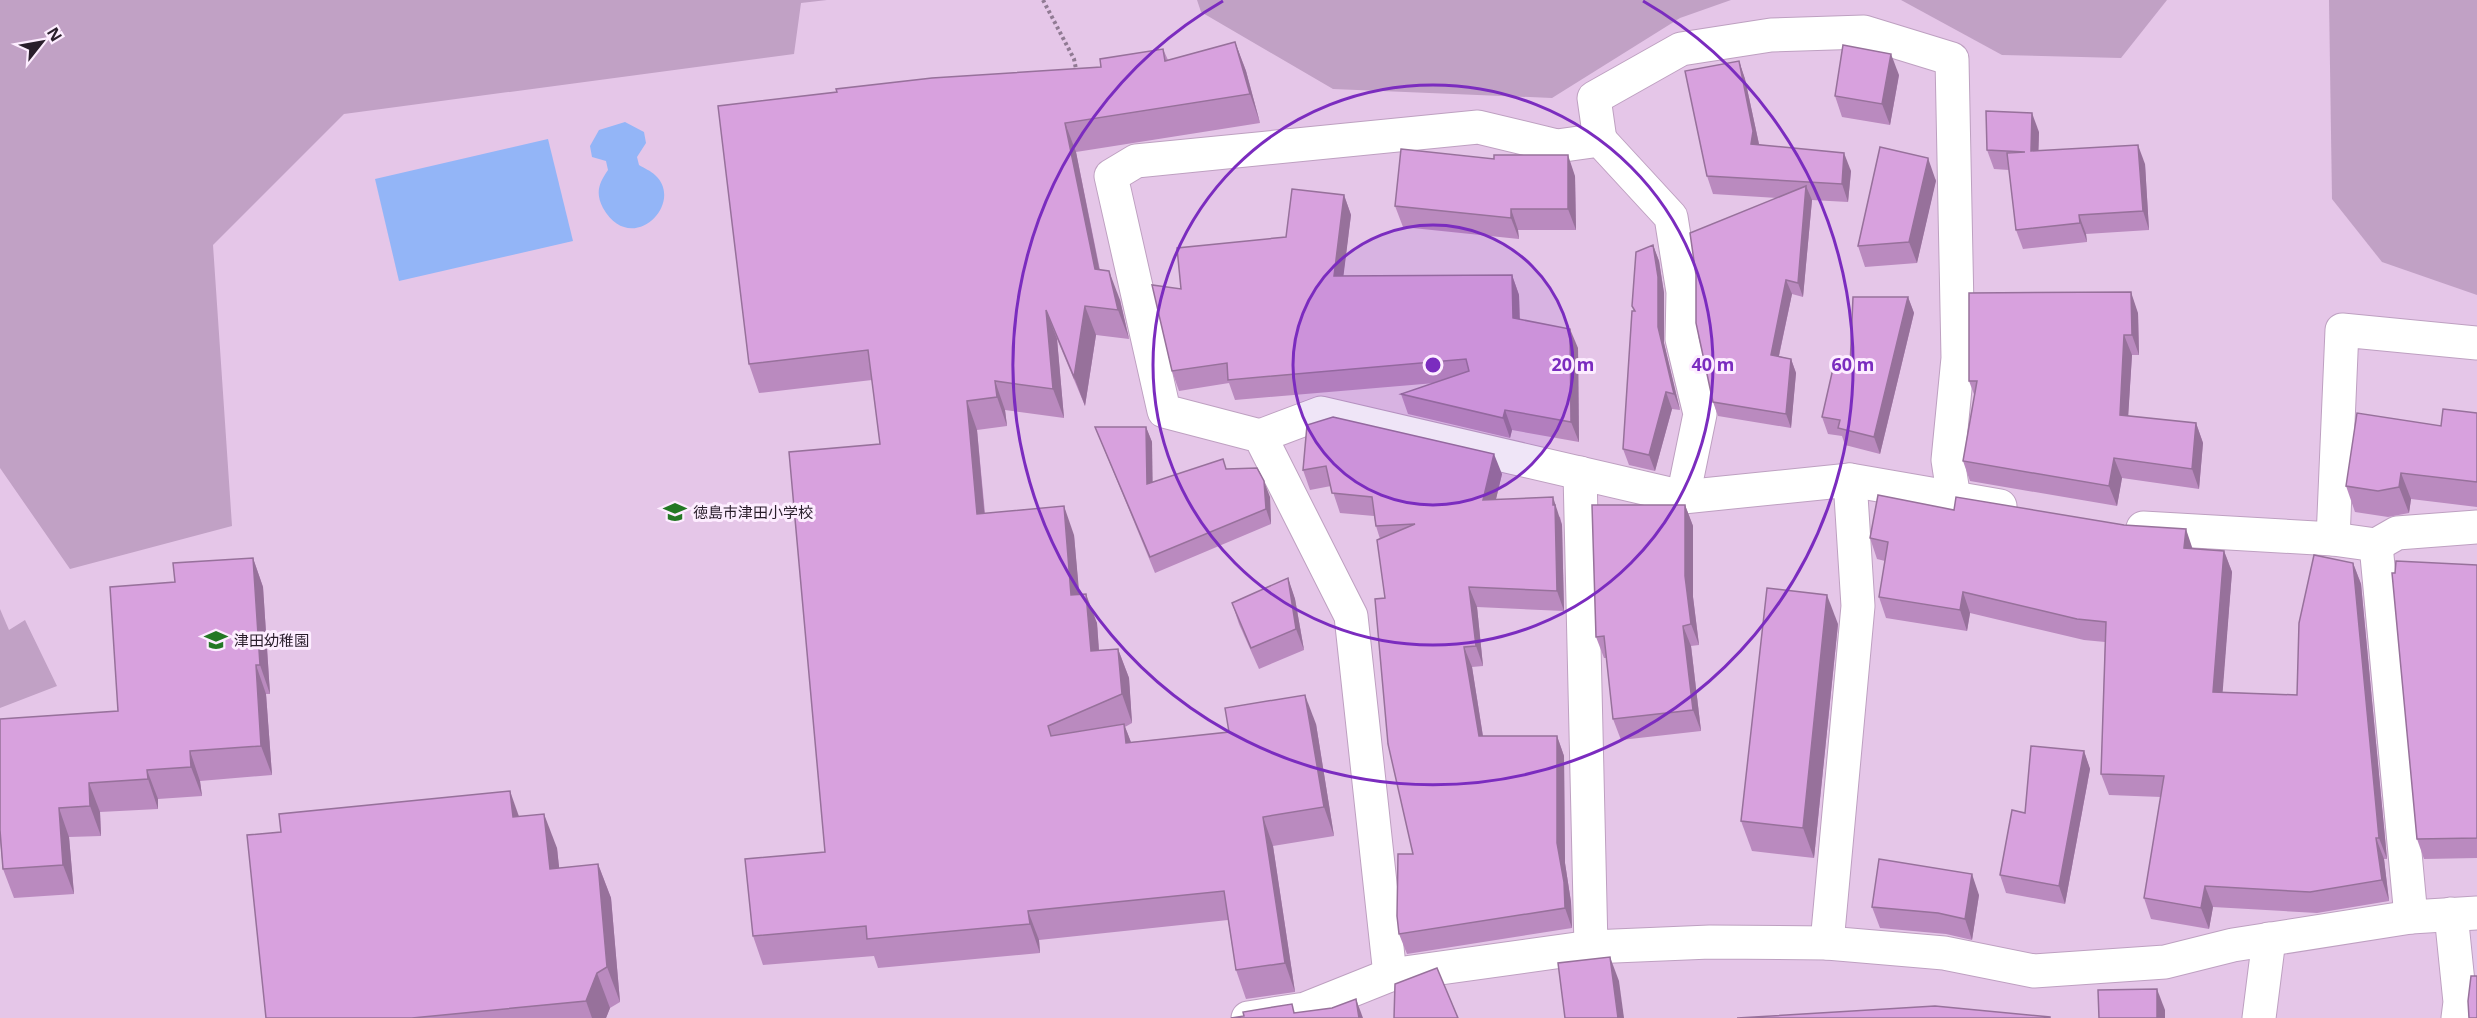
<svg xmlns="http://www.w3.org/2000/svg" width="2477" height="1018" font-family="'Noto Sans','Noto Sans JP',sans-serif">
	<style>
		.green { fill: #c1a1c5 }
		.water { fill: #93b5f7 }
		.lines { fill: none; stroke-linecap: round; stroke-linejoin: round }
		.minor-casing { stroke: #bea0c1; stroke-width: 35 }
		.path { stroke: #907a93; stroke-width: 4; stroke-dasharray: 3 3; stroke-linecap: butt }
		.minor { stroke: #fff; stroke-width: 33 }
		.wall { fill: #ba8abf }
		.shaded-wall { fill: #97719b }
		.building { fill: #d8a1de; stroke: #97719b; stroke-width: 1.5 }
		.ring { fill: none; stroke: #7b2cbf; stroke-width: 3 }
		.labels { text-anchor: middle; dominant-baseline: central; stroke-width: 6; stroke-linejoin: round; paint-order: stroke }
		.poi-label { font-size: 15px; fill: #291e2b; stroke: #fdedff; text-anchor: start }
		.centre { fill: #7b2cbf; stroke: #fdedff; stroke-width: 3 }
		.ring-label { font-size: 18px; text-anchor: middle; font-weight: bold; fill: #7b2cbf; stroke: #fdedff; stroke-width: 6; stroke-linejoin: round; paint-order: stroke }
	</style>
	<rect width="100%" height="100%" fill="#e5c6e8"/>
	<g class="green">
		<path d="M 0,0 L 827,0 L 801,3 L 794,54 L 344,114 L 213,245 L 232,526 L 70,569 L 0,468 Z"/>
		<path d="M 1197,0 L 1731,0 L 1680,18 L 1552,98 L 1333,89 L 1201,12 Z"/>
		<path d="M 1901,0 L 2167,0 L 2121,58 L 2002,55 Z"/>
		<path d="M 2329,0 L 2477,0 L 2477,295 L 2382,262 L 2332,199 Z"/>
		<path d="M 0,609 L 9,630 L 25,620 L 57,686 L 0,708 Z"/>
	</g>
	<g class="water">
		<path d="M 625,122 L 644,132 L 646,143 L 637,157 L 639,165 C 644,168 651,171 655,175 C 686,203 631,258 603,208 C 595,193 599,183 608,170 L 606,161 L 592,157 L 590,146 L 599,130 Z"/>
		<path d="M 548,139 L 573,241 L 399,281 L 375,179 Z"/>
	</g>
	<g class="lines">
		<g class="minor-casing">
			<g id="minor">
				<path d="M 1600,140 L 1594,98 L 1681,49 L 1771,35 L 1864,32 L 1952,59 L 1958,358 L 1948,460 L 1954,499"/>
				<path d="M 1260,436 L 1321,413 L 1683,497 L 1850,480 L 2000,506"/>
				<path d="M 1580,473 L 1591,947"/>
				<path d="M 2143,528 L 2333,539 L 2376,545 L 2411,917"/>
				<path d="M 2333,539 L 2342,330 L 2477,343"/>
				<path d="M 2376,545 L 2397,533 L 2477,527"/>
				<path d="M 2451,914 L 2460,1002 L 2458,1018"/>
				<path d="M 1827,943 L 1858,606 L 1850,480"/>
				<path d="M 1390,975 L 1351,616 L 1260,436 L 1164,411 L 1111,176 L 1136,161 L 1478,127 L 1557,146 L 1600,140 L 1671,217 L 1683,292 L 1682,339 L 1700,414 L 1683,497"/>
				<path d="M 1248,1018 L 1305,1009 L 1390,975 L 1591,947 L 1710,942 L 1827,943 L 1944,953 L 2034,971 L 2165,962 L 2233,945 L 2411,917 L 2477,913"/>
				<path d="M 2259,1018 L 2269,939"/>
			</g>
		</g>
		<path class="path" d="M 1043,0 L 1074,59 L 1077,74"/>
		<use href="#minor" class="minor"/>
	</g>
	<g class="wall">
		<path d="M 1235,42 L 1246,71 L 1260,123 L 1076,152 L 1100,270 L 1120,300 L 1129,339 L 1096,335 L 1085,406 L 1057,339 L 1064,418 L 1005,410 L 1007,426 L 977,430 L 985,513 L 1074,535 L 1079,594 L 1097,623 L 1099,651 L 1118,649 L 1129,678 L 1132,723 L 1125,727 L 1131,742 L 1316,724 L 1334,836 L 1273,846 L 1295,992 L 1246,999 L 1236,970 L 1228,920 L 1039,940 L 1040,953 L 878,968 L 874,956 L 763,965 L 753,936 L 825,852 L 880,444 L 872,380 L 759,393 L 749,364 L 1101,67 L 1163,49 L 1168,60 Z"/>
		<path d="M 1739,61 L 1745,79 L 1759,144 L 1851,171 L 1848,202 L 1812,200 L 1803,297 L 1792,294 L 1779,356 L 1791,359 L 1796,373 L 1791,428 L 1718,416 L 1713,402 L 1777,198 L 1713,194 L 1707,176 Z"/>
		<path d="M 1899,75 L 1890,125 L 1842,117 L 1835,96 Z"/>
		<path d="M 2039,132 L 2038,151 L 2145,164 L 2149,230 L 2086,234 L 2087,242 L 2023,249 L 2016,230 L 2009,170 L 1994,169 L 1987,150 Z"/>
		<path d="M 1575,176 L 1576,230 L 1518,230 L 1519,239 L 1403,227 L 1395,206 Z"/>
		<path d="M 1936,179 L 1917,263 L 1865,267 L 1858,246 Z"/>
		<path d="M 1344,195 L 1351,215 L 1343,276 L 1512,275 L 1519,295 L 1520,319 L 1578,348 L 1579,442 L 1512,430 L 1510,438 L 1408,414 L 1401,394 L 1435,383 L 1235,400 L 1229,383 L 1179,391 L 1172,371 L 1181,289 L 1286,237 Z"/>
		<path d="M 1653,245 L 1659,261 L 1664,293 L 1664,343 L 1680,410 L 1672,409 L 1655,471 L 1629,465 L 1623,449 L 1634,311 Z"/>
		<path d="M 1908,297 L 1914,313 L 1880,454 L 1845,445 L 1842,436 L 1828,434 L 1822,417 L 1850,367 Z"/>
		<path d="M 2138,313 L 2139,355 L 2132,355 L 2128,416 L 2196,423 L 2203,443 L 2199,489 L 2122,478 L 2117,506 L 1970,481 L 1963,461 L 1975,397 L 1969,381 Z"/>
		<path d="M 2477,413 L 2477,507 L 2411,499 L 2409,513 L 2388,517 L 2355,512 L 2346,486 L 2441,426 Z"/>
		<path d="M 1307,425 L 1502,474 L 1496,499 L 1560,517 L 1562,525 L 1564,611 L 1477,607 L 1483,666 L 1472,667 L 1483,736 L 1557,736 L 1564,756 L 1565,863 L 1571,902 L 1572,928 L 1407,954 L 1399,934 L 1413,854 L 1385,598 L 1380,539 L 1376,526 L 1374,516 L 1340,513 L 1331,486 L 1310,490 L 1303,470 Z"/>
		<path d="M 1095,427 L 1146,427 L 1152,442 L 1152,482 L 1226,469 L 1270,497 L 1271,524 L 1155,573 Z"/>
		<path d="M 1685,505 L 1693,526 L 1693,597 L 1699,645 L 1691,646 L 1701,731 L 1621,740 L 1613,719 L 1607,658 L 1604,658 L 1596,637 Z"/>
		<path d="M 1954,510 L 2193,549 L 2224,551 L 2232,572 L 2222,692 L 2297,695 L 2353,563 L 2361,584 L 2387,859 L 2384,859 L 2389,901 L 2317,913 L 2213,907 L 2209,929 L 2151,919 L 2144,898 L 2161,797 L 2109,795 L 2101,774 L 2105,642 L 2084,640 L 1970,613 L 1967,631 L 1886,618 L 1879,597 L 1885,561 L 1877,559 L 1870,538 Z"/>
		<path d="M 253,558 L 263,587 L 270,694 L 266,694 L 272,775 L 200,781 L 202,796 L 158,799 L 158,809 L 100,812 L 101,836 L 69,837 L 74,894 L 14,898 L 3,869 L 0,840 L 0,719 L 118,711 L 175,582 Z"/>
		<path d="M 2477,565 L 2477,858 L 2424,859 L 2417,839 L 2395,573 Z"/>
		<path d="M 1288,578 L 1295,599 L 1304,650 L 1259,669 L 1239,624 L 1232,603 Z"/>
		<path d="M 1838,624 L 1814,858 L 1752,851 L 1741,821 Z"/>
		<path d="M 2084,751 L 2090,769 L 2065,904 L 2006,893 L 2000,875 L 2025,813 Z"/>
		<path d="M 519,816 L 557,848 L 559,868 L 598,864 L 611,898 L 620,1002 L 610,1008 L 606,1018 L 266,1018 Z"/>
		<path d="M 1979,895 L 1972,940 L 1946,934 L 1880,928 L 1872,907 Z"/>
	</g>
	<g class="shaded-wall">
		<path d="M 1235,42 L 1246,71 L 1260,123 L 1250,94 Z"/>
		<path d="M 1891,54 L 1899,75 L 1890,125 L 1882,104 Z"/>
		<path d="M 1739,61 L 1745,79 L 1760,149 L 1751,144 Z"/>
		<path d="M 2032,113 L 2039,132 L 2038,170 L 2031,151 Z"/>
		<path d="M 1065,123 L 1076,152 L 1105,298 L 1095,269 Z"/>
		<path d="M 2138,145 L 2145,164 L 2149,230 L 2143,211 Z"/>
		<path d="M 1844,153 L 1851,171 L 1848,202 L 1842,184 Z"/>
		<path d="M 1568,155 L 1575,176 L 1576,230 L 1568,209 Z"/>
		<path d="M 1928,158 L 1936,181 L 1917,263 L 1909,242 Z"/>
		<path d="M 1806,186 L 1812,200 L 1803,297 L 1798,283 Z"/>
		<path d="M 1344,195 L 1351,215 L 1341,296 L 1334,276 Z"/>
		<path d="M 1511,209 L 1518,230 L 1519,239 L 1511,218 Z"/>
		<path d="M 2079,215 L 2086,234 L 2087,242 L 2080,223 Z"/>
		<path d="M 1653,245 L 1659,261 L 1664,293 L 1664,343 L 1680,410 L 1674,394 L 1658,327 Z"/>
		<path d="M 1109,271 L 1120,300 L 1129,339 L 1118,310 Z"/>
		<path d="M 1512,275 L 1519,295 L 1520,338 L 1513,318 Z"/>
		<path d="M 1786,280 L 1792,294 L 1776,369 L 1771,355 Z"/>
		<path d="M 2131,292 L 2138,313 L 2139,355 L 2132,335 Z"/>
		<path d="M 1908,297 L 1914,313 L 1880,454 L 1874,437 Z"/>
		<path d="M 1085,306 L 1096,335 L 1085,406 L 1074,377 Z"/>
		<path d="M 1046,310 L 1057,339 L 1064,418 L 1053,389 Z"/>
		<path d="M 1570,329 L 1578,348 L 1579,442 L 1571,422 Z"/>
		<path d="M 2124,335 L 2132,355 L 2127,435 L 2120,415 Z"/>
		<path d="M 1791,359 L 1796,373 L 1791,428 L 1786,414 Z"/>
		<path d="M 995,381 L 1005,410 L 1007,426 L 997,397 Z"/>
		<path d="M 1666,392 L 1672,409 L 1655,471 L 1649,455 Z"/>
		<path d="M 967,401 L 977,430 L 987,543 L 977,514 Z"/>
		<path d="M 1505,410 L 1512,430 L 1510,438 L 1503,418 Z"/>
		<path d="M 2196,423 L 2203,443 L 2199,489 L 2192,469 Z"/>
		<path d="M 1146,427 L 1152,442 L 1153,500 L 1147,484 Z"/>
		<path d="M 1494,454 L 1502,474 L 1491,520 L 1483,500 Z"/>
		<path d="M 2114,458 L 2122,478 L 2117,506 L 2109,486 Z"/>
		<path d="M 2401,473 L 2411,499 L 2409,513 L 2399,487 Z"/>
		<path d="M 1264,481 L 1270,497 L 1271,524 L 1266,509 Z"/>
		<path d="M 1553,497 L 1562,525 L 1564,611 L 1557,591 Z"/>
		<path d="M 1685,505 L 1693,526 L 1693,597 L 1699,645 L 1691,624 L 1685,576 Z"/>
		<path d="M 1064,506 L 1074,535 L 1082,624 L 1071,595 Z"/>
		<path d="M 2186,529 L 2193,550 L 2184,548 Z"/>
		<path d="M 2224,551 L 2232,572 L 2221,713 L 2213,692 Z"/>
		<path d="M 253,558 L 263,587 L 270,694 L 260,665 Z"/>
		<path d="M 2353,563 L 2361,584 L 2387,859 L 2379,838 Z"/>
		<path d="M 1288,578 L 1295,599 L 1304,650 L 1296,629 Z"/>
		<path d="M 1469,587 L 1477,607 L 1483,666 L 1476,646 Z"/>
		<path d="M 1963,592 L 1970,613 L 1967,631 L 1960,610 Z"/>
		<path d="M 1086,594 L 1097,623 L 1101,680 L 1091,651 Z"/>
		<path d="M 1827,595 L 1838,624 L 1814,858 L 1803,828 Z"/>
		<path d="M 1683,626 L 1691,646 L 1701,731 L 1693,710 Z"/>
		<path d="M 1464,647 L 1472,667 L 1486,756 L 1479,736 Z"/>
		<path d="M 1118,649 L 1129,678 L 1132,723 L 1122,694 Z"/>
		<path d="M 256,665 L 266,694 L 272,775 L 261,746 Z"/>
		<path d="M 1305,695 L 1316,724 L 1334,836 L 1324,807 Z"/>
		<path d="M 1124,724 L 1135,753 L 1126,743 Z"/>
		<path d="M 1557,736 L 1564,756 L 1565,863 L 1571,902 L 1572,928 L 1565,908 L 1557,843 Z"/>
		<path d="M 190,751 L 200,781 L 202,796 L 191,767 Z"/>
		<path d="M 2084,751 L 2090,769 L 2065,904 L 2059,886 Z"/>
		<path d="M 147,770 L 158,799 L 158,809 L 148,779 Z"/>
		<path d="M 89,783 L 100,812 L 101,836 L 90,806 Z"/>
		<path d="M 510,791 L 522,825 L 513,817 Z"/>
		<path d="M 59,808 L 69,837 L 74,894 L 63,865 Z"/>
		<path d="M 544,814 L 557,848 L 563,903 L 550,869 Z"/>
		<path d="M 1263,817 L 1273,846 L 1295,992 L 1285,963 Z"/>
		<path d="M 2376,838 L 2384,859 L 2389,901 L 2382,880 Z"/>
		<path d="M 598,864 L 611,898 L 620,1002 L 607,967 Z"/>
		<path d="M 1972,874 L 1979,895 L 1972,940 L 1965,919 Z"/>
		<path d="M 2205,886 L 2213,907 L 2209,929 L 2201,908 Z"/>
		<path d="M 1028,911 L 1039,940 L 1040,953 L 1030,924 Z"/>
		<path d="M 1610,957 L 1619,981 L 1624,1018 L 1618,1018 Z"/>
		<path d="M 597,973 L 610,1008 L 606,1018 L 592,1018 L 586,1001 Z"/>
		<path d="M 2157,989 L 2165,1010 L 2165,1018 L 2157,1018 Z"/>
		<path d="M 1356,999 L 1363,1018 L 1359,1018 Z"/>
	</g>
	<g class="building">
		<path d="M 1235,42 L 1250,94 L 1065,123 L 1095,269 L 1109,271 L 1118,310 L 1085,306 L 1074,377 L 1046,310 L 1053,389 L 995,381 L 997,397 L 967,401 L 977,514 L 1064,506 L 1071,595 L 1086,594 L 1091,651 L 1118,649 L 1122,694 L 1048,726 L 1051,736 L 1124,724 L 1126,743 L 1229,732 L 1225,708 L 1305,695 L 1324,807 L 1263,817 L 1285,963 L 1236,970 L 1224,891 L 1028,911 L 1030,924 L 867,939 L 866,926 L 753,936 L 745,859 L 825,852 L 789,452 L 880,444 L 868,350 L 749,364 L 718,106 L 837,92 L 836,89 L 932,78 L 1101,67 L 1100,59 L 1163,49 L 1165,61 Z"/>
		<path d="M 1843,45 L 1891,54 L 1882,104 L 1835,96 Z"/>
		<path d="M 1739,61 L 1753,131 L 1751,144 L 1844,153 L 1842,184 L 1707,176 L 1685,71 Z"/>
		<path d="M 1986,111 L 2032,113 L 2031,151 L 2138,145 L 2143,211 L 2079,215 L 2080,223 L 2016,230 L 2007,153 L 2025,152 L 1987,150 Z"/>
		<path d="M 1880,147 L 1928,158 L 1928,160 L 1909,242 L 1858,246 Z"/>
		<path d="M 1401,149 L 1494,159 L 1494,155 L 1568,155 L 1568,209 L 1511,209 L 1511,218 L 1395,206 Z"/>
		<path d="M 1806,186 L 1798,283 L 1786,280 L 1771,355 L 1791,359 L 1786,414 L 1713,402 L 1696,323 L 1696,275 L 1690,233 Z"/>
		<path d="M 1292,189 L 1344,195 L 1334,276 L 1512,275 L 1513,318 L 1570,329 L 1571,422 L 1505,410 L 1503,418 L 1401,394 L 1469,371 L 1466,359 L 1228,380 L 1227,363 L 1172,371 L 1152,285 L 1181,289 L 1177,248 L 1286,237 Z"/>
		<path d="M 1653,245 L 1658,277 L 1658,327 L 1674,394 L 1666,392 L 1649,455 L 1623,449 L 1632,311 L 1635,311 L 1632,306 L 1636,252 Z"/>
		<path d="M 2131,292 L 2132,335 L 2124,335 L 2120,415 L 2196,423 L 2192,469 L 2114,458 L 2109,486 L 1963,461 L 1977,381 L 1969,381 L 1969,293 Z"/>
		<path d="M 1853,297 L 1908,297 L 1874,437 L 1838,428 L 1840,420 L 1822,417 L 1834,364 L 1850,367 Z"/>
		<path d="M 2443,409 L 2477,413 L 2477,482 L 2401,473 L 2399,487 L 2378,491 L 2346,486 L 2357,413 L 2441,426 Z"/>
		<path d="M 1333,417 L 1494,454 L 1483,500 L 1553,497 L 1553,505 L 1555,505 L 1557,591 L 1469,587 L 1476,646 L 1464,647 L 1479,736 L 1557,736 L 1557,843 L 1564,882 L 1565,908 L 1399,934 L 1397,916 L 1398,854 L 1413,854 L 1388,744 L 1375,599 L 1385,598 L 1377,540 L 1415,524 L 1376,526 L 1372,497 L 1332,493 L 1326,466 L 1303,470 L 1307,425 Z"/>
		<path d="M 1095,427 L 1146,427 L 1147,484 L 1223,459 L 1226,469 L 1257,468 L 1264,481 L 1266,509 L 1150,557 Z"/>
		<path d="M 1878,495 L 1954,510 L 1956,497 L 2124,525 L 2186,529 L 2184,548 L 2224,551 L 2213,692 L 2297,695 L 2299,623 L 2314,555 L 2353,563 L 2379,838 L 2376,838 L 2382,880 L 2310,892 L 2205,886 L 2201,908 L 2144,898 L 2164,776 L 2101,774 L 2106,622 L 2077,619 L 1963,592 L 1960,610 L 1879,597 L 1888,542 L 1870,538 Z"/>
		<path d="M 1592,505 L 1685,505 L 1685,576 L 1691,624 L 1683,626 L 1693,710 L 1613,719 L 1604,636 L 1596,637 Z"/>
		<path d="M 253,558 L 260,665 L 256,665 L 261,746 L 190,751 L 191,767 L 147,770 L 148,779 L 89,783 L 90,806 L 59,808 L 63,865 L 3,869 L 0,830 L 0,719 L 118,711 L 110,587 L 175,582 L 173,563 Z"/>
		<path d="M 2396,561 L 2477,565 L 2477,838 L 2417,839 L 2392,573 L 2395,573 Z"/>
		<path d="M 1288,578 L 1296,629 L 1251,648 L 1232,603 Z"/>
		<path d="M 1767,588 L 1827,595 L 1803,828 L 1741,821 Z"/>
		<path d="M 2031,746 L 2084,751 L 2059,886 L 2000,875 L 2012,810 L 2025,813 Z"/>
		<path d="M 510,791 L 513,817 L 544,814 L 550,869 L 598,864 L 607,967 L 597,973 L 586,1001 L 412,1018 L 266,1018 L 247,835 L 281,832 L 279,814 Z"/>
		<path d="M 1879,859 L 1972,874 L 1965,919 L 1938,913 L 1872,907 Z"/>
		<path d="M 1610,957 L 1618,1018 L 1565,1018 L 1558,963 Z"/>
		<path d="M 1437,968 L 1458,1018 L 1394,1018 L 1395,984 Z"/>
		<path d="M 2471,976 L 2477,976 L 2477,1018 L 2469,1018 L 2468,1001 Z"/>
		<path d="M 2157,989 L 2157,1018 L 2099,1018 L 2098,990 Z"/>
		<path d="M 1356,999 L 1359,1018 L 1231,1018 L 1244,1016 L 1243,1012 L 1292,1004 L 1294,1013 L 1332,1008 Z"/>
		<path d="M 1935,1006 L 2050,1017 L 2050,1018 L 1737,1018 Z"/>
	</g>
	<circle cx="1433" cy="365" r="140" fill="#7b2cbf" fill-opacity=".12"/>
	<g class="ring">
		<circle cx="1433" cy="365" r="140"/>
		<circle cx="1433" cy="365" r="280"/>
		<path d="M1643 1A420 420 0 1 1 1223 1"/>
	</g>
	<defs>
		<g id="school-bare" transform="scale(1.8)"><path d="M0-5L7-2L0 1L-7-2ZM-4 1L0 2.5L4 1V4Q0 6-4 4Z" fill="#237824" stroke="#fdedff" stroke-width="2.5" paint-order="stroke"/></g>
	</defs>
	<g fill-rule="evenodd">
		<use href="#school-bare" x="675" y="512"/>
		<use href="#school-bare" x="216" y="640"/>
	</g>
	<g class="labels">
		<g class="poi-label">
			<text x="693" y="512">徳島市津田小学校</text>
			<text x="234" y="640">津田幼稚園</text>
		</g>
	</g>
	<circle cx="1433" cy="365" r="9" class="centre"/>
	<g class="ring-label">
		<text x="1573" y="371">20 m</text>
		<text x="1713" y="371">40 m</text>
		<text x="1853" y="371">60 m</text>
	</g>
	<g transform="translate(42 42) rotate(59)" stroke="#fdedff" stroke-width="4.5" paint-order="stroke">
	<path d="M0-4.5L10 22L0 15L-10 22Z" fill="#291e2b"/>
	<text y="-9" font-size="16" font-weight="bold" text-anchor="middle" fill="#291e2b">N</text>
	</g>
</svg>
